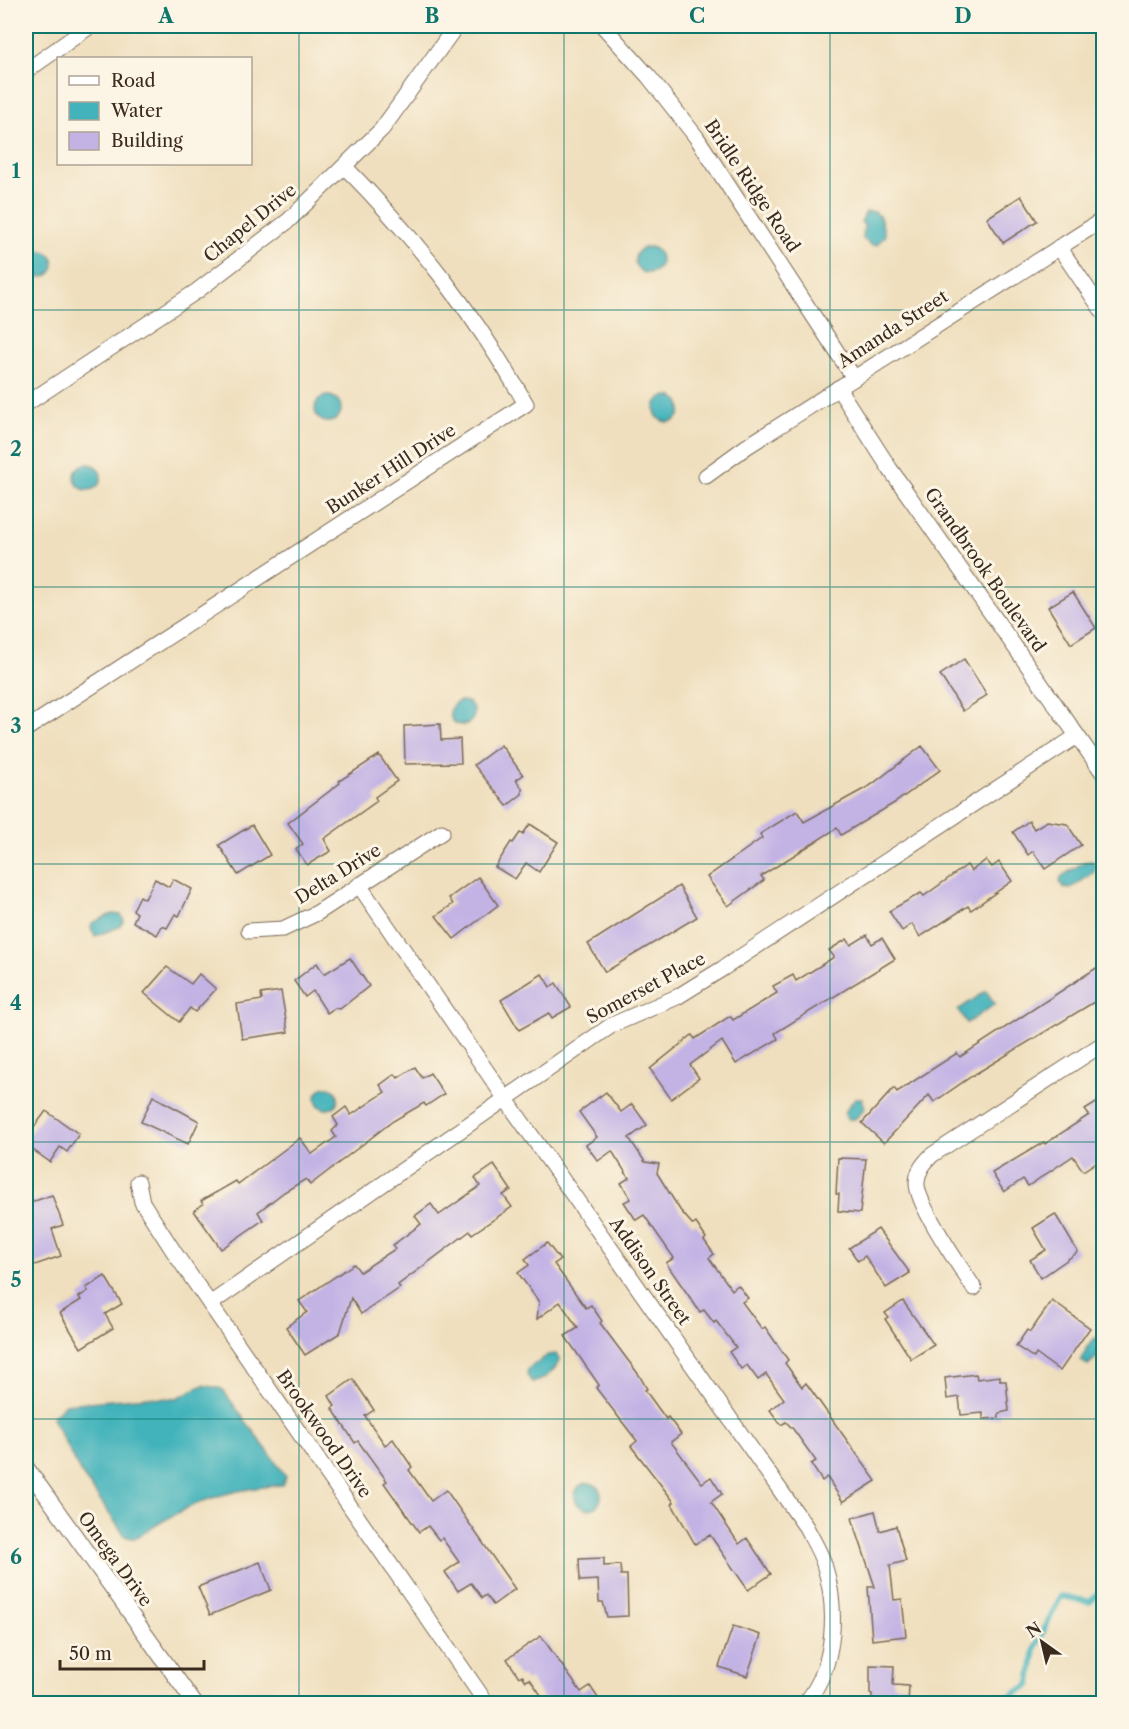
<svg xmlns="http://www.w3.org/2000/svg" width="1129" height="1729" font-family="'Libre Caslon Text',serif">
	<style>
		.water { fill: #43b3bb; stroke: #3f6e6c; stroke-width: 1.5 }
		.lines { fill: none; stroke-linecap: round; stroke-linejoin: round }
		.stream { stroke: #43b3bb; stroke-width: 6 }
		.building { fill: #c3b3e5 }
		.minor-casing { stroke: #7a6956; stroke-width: 17 }
		.minor { stroke: #fff; stroke-width: 15 }
		.grid { fill: none; stroke: #0f766e; stroke-width: 1.5; stroke-opacity: 0.55 }
		.labels { text-anchor: middle; dominant-baseline: central; stroke-width: 6; stroke-linejoin: round; paint-order: stroke }
		.street-label { font-size: 18px; fill: #3b2a1e; stroke: #fcf5e5 }
		.neatline { fill: none; stroke: #0f766e; stroke-width: 2 }
		.grid-label { font-size: 20px; text-anchor: middle; font-weight: bold; fill: #0f766e }
	</style>
	<rect width="100%" height="100%" fill="#fcf5e5"/>
	<filter id="ink" filterUnits="userSpaceOnUse"><feTurbulence type="fractalNoise" baseFrequency=".0167" numOctaves="2"/><feDisplacementMap in="SourceGraphic" scale="12" xChannelSelector="R" yChannelSelector="G"/><feConvolveMatrix kernelMatrix="1 2 1 2 8 2 1 2 1" color-interpolation-filters="sRGB"/></filter>
	<filter id="wash" filterUnits="userSpaceOnUse"><feTurbulence type="fractalNoise" baseFrequency=".008" numOctaves="4" result="noise"/><feDisplacementMap in="SourceGraphic" scale="24" xChannelSelector="R" yChannelSelector="G"/><feGaussianBlur stdDeviation="1.35" result="paint"/><feColorMatrix in="noise" values="0 0 0 0 0 0 0 0 0 0 0 0 0 0 0 0 0 1.4 0 .05"/><feComposite in="paint" operator="in"/></filter>
	<g filter="url(#wash)">
		<rect width="100%" height="100%" fill="#efdfbe"/>
		<g class="water">
			<path d="M 866,212 L 875,212 L 880,217 L 885,235 L 877,245 L 871,245 L 863,239 L 864,225 L 861,222 Z"/>
			<circle cx="648" cy="260" r="13"/>
			<circle cx="41" cy="264" r="13"/>
			<circle cx="328" cy="409" r="13"/>
			<circle cx="668" cy="409" r="13"/>
			<circle cx="88" cy="477" r="13"/>
			<circle cx="462" cy="713" r="12"/>
			<path d="M 1092,861 L 1096,866 L 1093,873 L 1070,889 L 1064,888 L 1060,883 L 1061,877 L 1084,862 Z"/>
			<path d="M 112,914 L 121,915 L 124,921 L 119,927 L 95,936 L 91,928 L 92,923 Z"/>
			<path d="M 986,991 L 995,1004 L 967,1023 L 958,1010 Z"/>
			<circle cx="327" cy="1098" r="11"/>
			<path d="M 855,1098 L 862,1098 L 865,1108 L 855,1119 L 848,1119 L 844,1113 Z"/>
			<path d="M 1095,1338 L 1103,1342 L 1099,1355 L 1088,1365 L 1081,1361 L 1087,1347 Z"/>
			<path d="M 556,1354 L 560,1360 C 556,1368 545,1382 532,1382 L 527,1375 L 528,1369 L 548,1355 Z"/>
			<path d="M 203,1385 L 222,1389 L 286,1476 L 282,1485 C 219,1490 186,1504 135,1539 L 125,1536 L 81,1473 L 52,1418 L 65,1404 L 148,1397 L 175,1399 Z"/>
			<circle cx="588" cy="1496" r="13"/>
		</g>
		<g class="lines">
			<path class="stream" d="M 999,1704 L 1030,1684 L 1035,1648 L 1061,1596 L 1090,1602 L 1104,1587"/>
		</g>
		<g id="blocks">
			<g class="building">
				<path d="M 1021,196 L 1037,221 L 1003,243 L 987,218 Z"/>
				<path d="M 1073,592 L 1096,628 L 1071,644 L 1048,607 Z"/>
				<path d="M 964,659 L 987,695 L 963,711 L 940,675 Z"/>
				<path d="M 440,724 L 441,740 L 460,739 L 461,763 L 405,764 L 404,726 Z"/>
				<path d="M 501,745 L 523,775 L 516,780 L 522,788 L 522,794 L 507,806 L 474,765 Z"/>
				<path d="M 922,746 L 940,770 L 896,802 L 841,835 L 837,828 L 761,876 L 764,880 L 728,906 L 707,877 L 762,838 L 760,834 L 797,811 L 804,822 L 871,785 Z"/>
				<path d="M 379,755 L 397,781 L 375,797 L 377,801 L 324,839 L 331,851 L 307,865 L 296,849 L 303,844 L 288,823 L 340,783 L 339,781 Z"/>
				<path d="M 1029,821 L 1034,829 L 1047,821 L 1067,824 L 1081,845 L 1045,869 L 1033,851 L 1028,855 L 1013,832 Z"/>
				<path d="M 530,824 L 558,842 L 539,872 L 526,863 L 515,879 L 495,867 L 511,842 L 513,843 L 520,833 L 523,834 Z"/>
				<path d="M 252,825 L 270,855 L 238,875 L 219,845 Z"/>
				<path d="M 986,860 L 992,867 L 999,862 L 1012,881 L 971,910 L 968,906 L 920,937 L 912,924 L 902,931 L 889,911 L 921,893 L 924,896 L 967,865 L 971,871 Z"/>
				<path d="M 478,877 L 498,905 L 454,939 L 436,916 L 453,904 L 449,898 Z"/>
				<path d="M 155,879 L 169,887 L 173,879 L 192,889 L 179,916 L 175,914 L 167,928 L 162,926 L 157,935 L 133,922 L 137,913 L 133,910 L 140,896 L 145,899 Z"/>
				<path d="M 679,886 L 697,917 L 605,972 L 588,944 Z"/>
				<path d="M 867,935 L 872,944 L 882,938 L 895,959 L 775,1033 L 778,1039 L 736,1064 L 722,1041 L 690,1065 L 699,1078 L 671,1099 L 650,1069 L 692,1035 L 695,1039 L 730,1016 L 733,1020 L 777,993 L 773,986 L 793,975 L 796,981 L 834,957 L 829,950 L 847,939 L 851,945 Z"/>
				<path d="M 350,958 L 369,986 L 340,1009 L 335,1008 L 327,1013 L 313,991 L 305,997 L 294,981 L 317,963 L 324,974 Z"/>
				<path d="M 1104,963 L 1104,996 L 972,1076 L 934,1102 L 929,1095 L 884,1143 L 862,1123 L 894,1088 L 897,1092 L 957,1053 L 960,1057 Z"/>
				<path d="M 167,967 L 191,984 L 199,974 L 216,989 L 195,1012 L 190,1008 L 179,1022 L 144,993 Z"/>
				<path d="M 542,974 L 550,987 L 556,983 L 571,1007 L 552,1018 L 549,1013 L 519,1030 L 501,1000 Z"/>
				<path d="M 281,991 L 288,1032 L 242,1039 L 237,1004 L 262,1000 L 261,994 Z"/>
				<path d="M 415,1067 L 422,1078 L 430,1073 L 444,1094 L 426,1106 L 424,1103 L 393,1121 L 310,1185 L 306,1179 L 284,1192 L 258,1212 L 263,1220 L 221,1249 L 194,1211 L 203,1204 L 201,1201 L 236,1181 L 238,1184 L 300,1138 L 312,1154 L 336,1137 L 332,1131 L 338,1125 L 333,1117 L 346,1107 L 351,1115 L 385,1092 L 380,1085 L 395,1074 L 398,1078 Z"/>
				<path d="M 606,1092 L 621,1112 L 632,1104 L 647,1125 L 629,1138 L 645,1162 L 659,1164 L 657,1173 L 680,1210 L 693,1225 L 696,1223 L 706,1238 L 704,1240 L 714,1254 L 709,1258 L 732,1290 L 738,1285 L 748,1298 L 742,1302 L 762,1329 L 765,1327 L 788,1360 L 785,1363 L 802,1387 L 806,1383 L 876,1481 L 843,1502 L 827,1477 L 822,1481 L 811,1464 L 816,1461 L 793,1429 L 786,1422 L 781,1425 L 770,1410 L 784,1399 L 766,1374 L 758,1380 L 747,1365 L 741,1369 L 729,1352 L 736,1347 L 716,1321 L 714,1323 L 704,1310 L 700,1312 L 666,1263 L 674,1258 L 644,1215 L 636,1220 L 624,1202 L 631,1199 L 621,1183 L 629,1178 L 612,1151 L 598,1161 L 586,1145 L 597,1137 L 579,1112 Z"/>
				<path d="M 153,1096 L 199,1121 L 188,1144 L 141,1122 Z"/>
				<path d="M 1104,1098 L 1104,1157 L 1083,1171 L 1073,1156 L 1028,1186 L 1023,1179 L 1004,1192 L 992,1173 L 1044,1142 L 1045,1144 L 1089,1115 L 1085,1110 Z"/>
				<path d="M 46,1111 L 79,1134 L 67,1152 L 60,1147 L 50,1162 L 26,1145 L 26,1138 Z"/>
				<path d="M 838,1158 L 866,1159 L 860,1213 L 838,1211 L 839,1194 L 836,1194 Z"/>
				<path d="M 494,1165 L 511,1190 L 503,1195 L 512,1207 L 472,1234 L 470,1231 L 398,1285 L 400,1288 L 361,1314 L 351,1298 L 340,1333 L 305,1355 L 286,1327 L 307,1312 L 299,1301 L 354,1264 L 360,1272 L 395,1249 L 393,1245 L 421,1224 L 415,1216 L 431,1204 L 439,1215 L 480,1186 L 475,1178 Z"/>
				<path d="M 52,1195 L 63,1225 L 52,1229 L 61,1256 L 26,1268 L 26,1204 Z"/>
				<path d="M 1055,1214 L 1078,1252 L 1041,1278 L 1030,1260 L 1046,1250 L 1033,1228 Z"/>
				<path d="M 878,1229 L 910,1273 L 886,1288 L 865,1256 L 858,1261 L 849,1248 Z"/>
				<path d="M 547,1243 L 560,1260 L 554,1264 L 586,1308 L 591,1305 L 602,1321 L 600,1323 L 639,1375 L 647,1389 L 645,1390 L 666,1419 L 668,1417 L 681,1434 L 671,1442 L 702,1483 L 711,1477 L 722,1494 L 711,1502 L 739,1544 L 747,1538 L 771,1574 L 748,1590 L 710,1535 L 695,1544 L 672,1504 L 674,1502 L 631,1446 L 637,1441 L 596,1388 L 599,1385 L 565,1336 L 578,1328 L 560,1302 L 537,1319 L 539,1302 L 518,1273 L 529,1265 L 525,1259 Z"/>
				<path d="M 105,1276 L 122,1304 L 105,1314 L 113,1328 L 81,1348 L 60,1313 L 81,1300 L 79,1297 L 88,1291 L 86,1288 Z"/>
				<path d="M 903,1301 L 934,1345 L 911,1359 L 885,1319 L 888,1317 L 885,1313 Z"/>
				<path d="M 1052,1301 L 1090,1328 L 1060,1371 L 1036,1354 L 1034,1358 L 1016,1346 L 1027,1330 L 1030,1332 Z"/>
				<path d="M 976,1374 L 977,1379 L 1000,1376 L 1000,1381 L 1006,1381 L 1009,1411 L 999,1413 L 999,1418 L 983,1419 L 983,1413 L 961,1415 L 959,1397 L 947,1399 L 945,1378 Z"/>
				<path d="M 353,1379 L 374,1410 L 365,1416 L 385,1445 L 393,1439 L 412,1467 L 409,1470 L 431,1501 L 446,1490 L 515,1589 L 493,1605 L 486,1595 L 482,1598 L 471,1583 L 458,1591 L 445,1572 L 459,1562 L 442,1538 L 439,1540 L 428,1526 L 419,1532 L 384,1483 L 387,1481 L 358,1441 L 355,1443 L 332,1408 L 335,1406 L 329,1396 Z"/>
				<path d="M 875,1511 L 880,1531 L 896,1526 L 906,1561 L 890,1565 L 894,1600 L 902,1599 L 906,1636 L 872,1640 L 868,1587 L 875,1587 L 852,1518 Z"/>
				<path d="M 604,1558 L 604,1566 L 620,1565 L 621,1575 L 627,1575 L 628,1616 L 607,1617 L 603,1602 L 599,1602 L 598,1580 L 580,1581 L 579,1559 Z"/>
				<path d="M 260,1562 L 271,1590 L 210,1615 L 198,1587 Z"/>
				<path d="M 733,1626 L 761,1635 L 747,1676 L 719,1667 Z"/>
				<path d="M 541,1636 L 581,1692 L 590,1686 L 602,1704 L 547,1704 L 530,1679 L 526,1681 L 522,1675 L 519,1677 L 507,1659 Z"/>
				<path d="M 870,1665 L 894,1666 L 893,1685 L 909,1686 L 908,1704 L 872,1704 L 872,1694 L 870,1694 Z"/>
			</g>
		</g>
	</g>
	<g filter="url(#ink)">
		<use href="#blocks" fill-opacity="0" stroke="#7a6956" stroke-width="1.5"/>
		<g class="lines">
			<g class="minor-casing">
				<g id="minor">
					<path d="M 603,26 L 649,77 L 697,138 L 854,378"/>
					<path d="M 26,71 L 90,26"/>
					<path d="M 1059,247 L 1104,313"/>
					<path d="M 838,388 L 890,469 L 1104,774"/>
					<path d="M 26,404 L 197,291 L 288,221 L 382,129 L 456,26"/>
					<path d="M 706,476 L 746,447 L 1104,219"/>
					<path d="M 26,729 L 526,404 C 474,313 419,242 345,167"/>
					<path d="M 359,885 L 505,1098 L 806,1527 C 812,1539 820,1551 824,1564 C 838,1608 836,1665 807,1701"/>
					<path d="M 249,931 L 283,929 L 317,913 L 442,832"/>
					<path d="M 138,1182 L 142,1202 L 176,1255 L 487,1704"/>
					<path d="M 974,1288 C 961,1268 916,1204 917,1183 C 917,1171 924,1163 932,1155 L 1104,1043"/>
					<path d="M 210,1304 L 612,1025 L 677,997 L 722,969 L 1077,736"/>
					<path d="M 26,1467 L 195,1704"/>
				</g>
			</g>
			<use href="#minor" class="minor"/>
		</g>
	</g>
	<path class="grid" d="M 299,26 L 299,1704M 564,26 L 564,1704M 830,26 L 830,1704M 26,310 L 1104,310M 26,587 L 1104,587M 26,864 L 1104,864M 26,1142 L 1104,1142M 26,1419 L 1104,1419"/>
	<g class="labels">
		<g class="street-label">
			<text transform="translate(752 186) rotate(56)">Bridle Ridge Road</text>
			<text transform="translate(250 223) rotate(-39)">Chapel Drive</text>
			<text transform="translate(893 329) rotate(-33)">Amanda Street</text>
			<text transform="translate(391 469) rotate(-33)">Bunker Hill Drive</text>
			<text transform="translate(985 570) rotate(55)">Grandbrook Boulevard</text>
			<text transform="translate(338 874) rotate(-32)">Delta Drive</text>
			<text transform="translate(646 988) rotate(-28)">Somerset Place</text>
			<text transform="translate(650 1271) rotate(55)">Addison Street</text>
			<text transform="translate(324 1434) rotate(55)">Brookwood Drive</text>
			<text transform="translate(115 1559) rotate(54)">Omega Drive</text>
		</g>
	</g>
	<rect width="1129" height="1729" fill="none" stroke="#fcf5e5" stroke-width="66"/>
	<rect x="57" y="57" width="195" height="108" fill="#fcf5e5" stroke="#afa495" stroke-width="1.5"/>
	<rect x="69" y="76" width="30" height="9" fill="#ffffff" stroke="#afa495" stroke-width="1.5"/>
	<text x="111" y="87" font-size="18" fill="#3b2a1e">Road</text>
	<rect x="69" y="102" width="30" height="18" fill="#43b3bb" stroke="#afa495" stroke-width="1.5"/>
	<text x="111" y="117" font-size="18" fill="#3b2a1e">Water</text>
	<rect x="69" y="132" width="30" height="18" fill="#c3b3e5" stroke="#afa495" stroke-width="1.5"/>
	<text x="111" y="147" font-size="18" fill="#3b2a1e">Building</text>
	<g transform="translate(1042 1642) rotate(326)" stroke="#fcf5e5" stroke-width="4.5" paint-order="stroke">
	<path d="M0-4.5L10 22L0 15L-10 22Z" fill="#3b2a1e"/>
	<text y="-9" font-size="16" font-weight="bold" text-anchor="middle" fill="#3b2a1e">N</text>
	</g>
	<path d="M60 1660v9h144v-9" fill="none" stroke="#3b2a1e" stroke-width="3"/>
	<text x="69" y="1660" font-size="18" fill="#3b2a1e" stroke="#fcf5e5" stroke-width="4.5" paint-order="stroke">50 m</text>
	<rect x="33" y="33" width="1063" height="1663" class="neatline"/>
	<g class="grid-label">
		<text x="166" y="23">A</text>
		<text x="432" y="23">B</text>
		<text x="697" y="23">C</text>
		<text x="963" y="23">D</text>
		<text x="16" y="178">1</text>
		<text x="16" y="456">2</text>
		<text x="16" y="733">3</text>
		<text x="16" y="1010">4</text>
		<text x="16" y="1287">5</text>
		<text x="16" y="1564">6</text>
	</g>
</svg>
